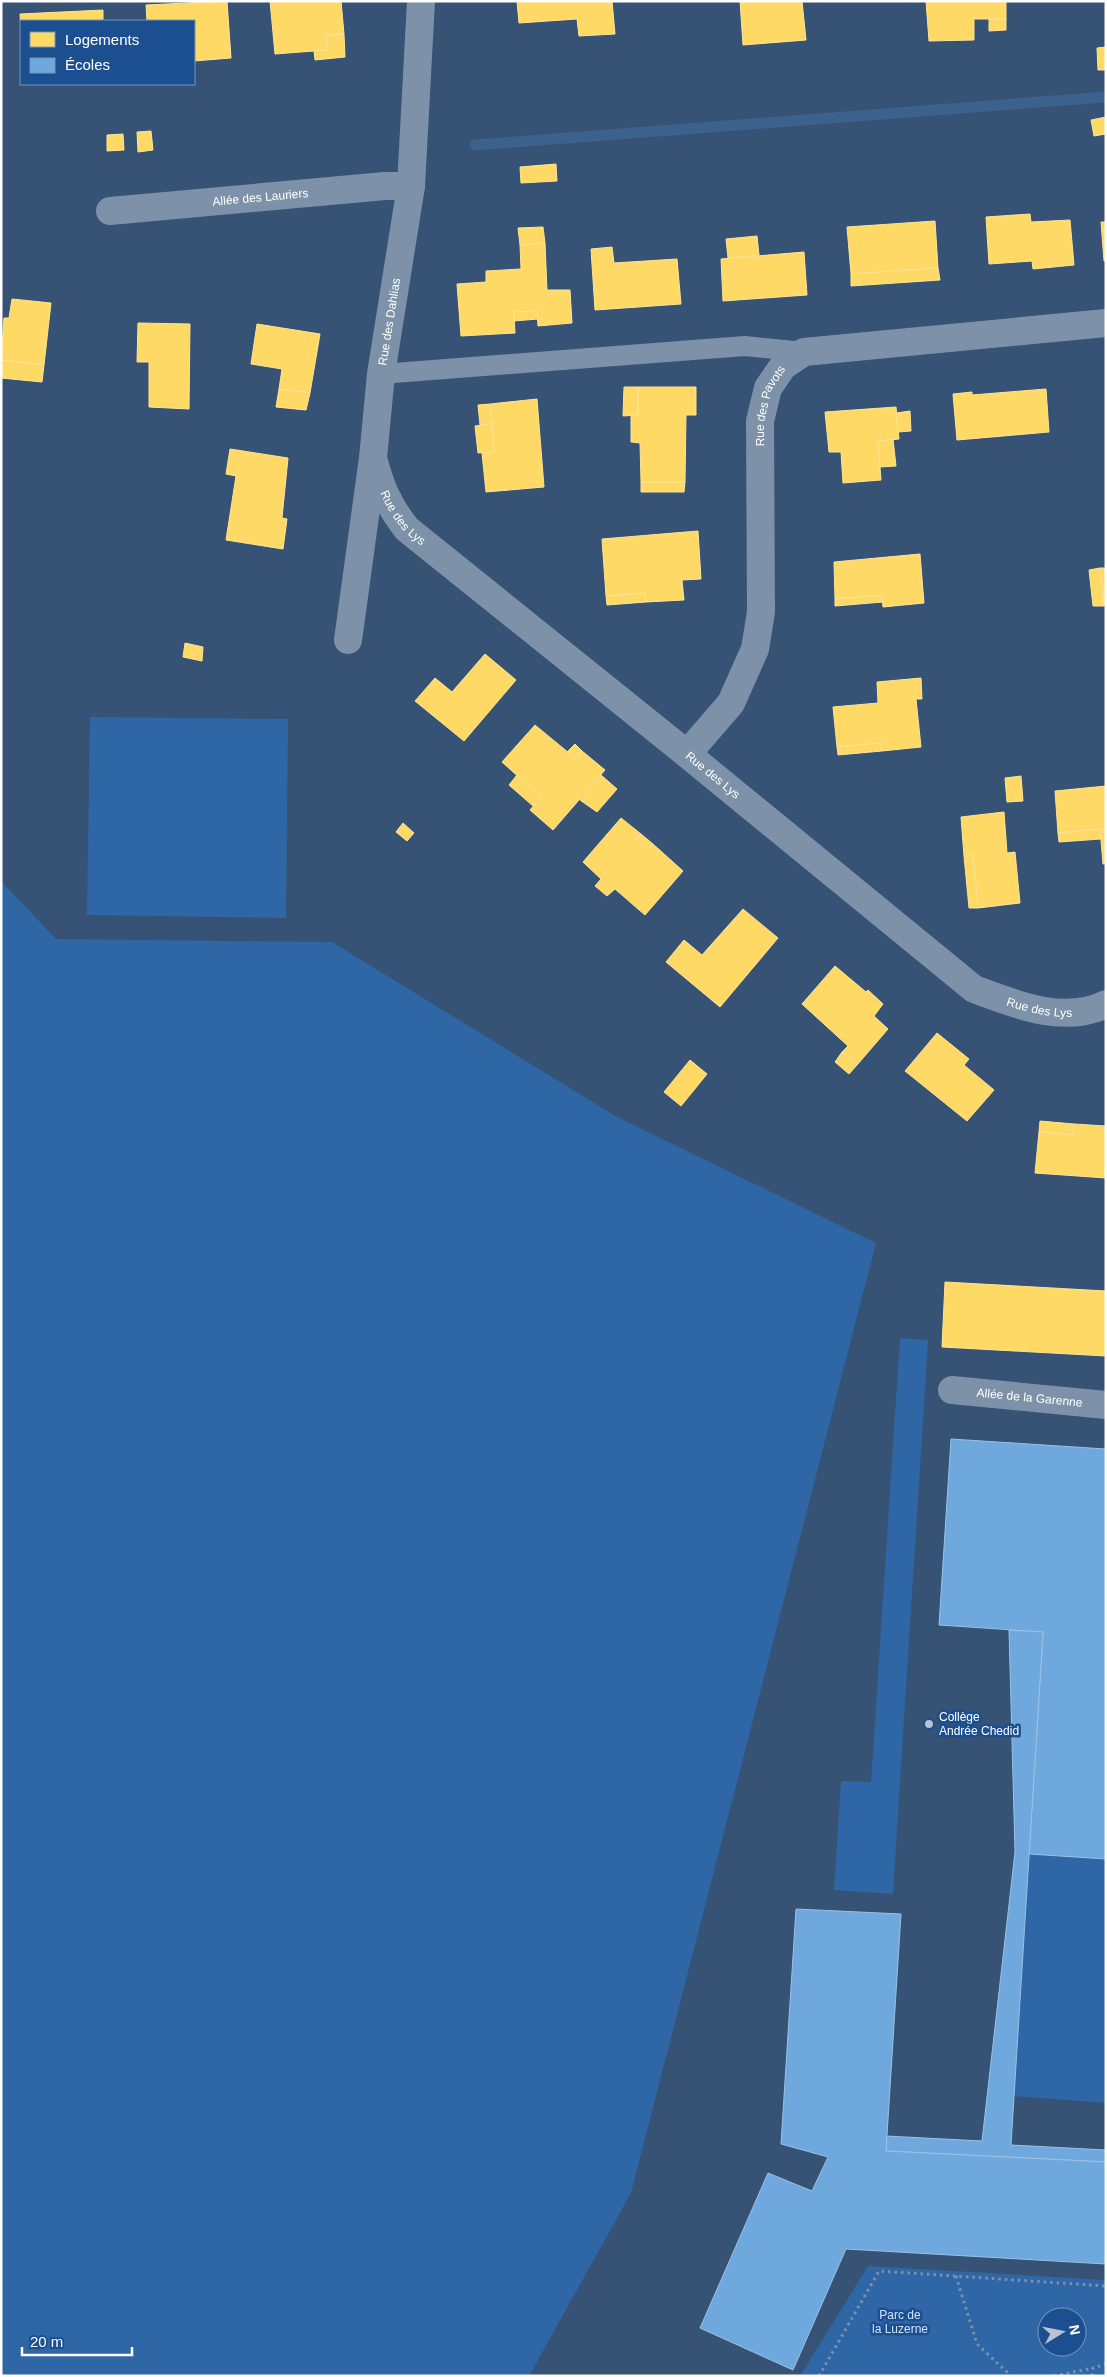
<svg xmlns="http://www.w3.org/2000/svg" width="1107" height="2377" font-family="Helvetica,sans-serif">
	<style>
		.green { fill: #2f66a5; fill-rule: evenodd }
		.homes { fill: #ffd966; stroke: #ffe494 }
		.schools { fill: #6fa8dc; stroke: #9ac2e6 }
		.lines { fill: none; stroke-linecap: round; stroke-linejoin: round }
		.stream { stroke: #3b618d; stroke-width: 11 }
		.path { stroke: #7d92a8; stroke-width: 3; stroke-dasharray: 2.5 4; stroke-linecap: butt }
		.service { stroke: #7d92a8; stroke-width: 20 }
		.minor { stroke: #7d92a8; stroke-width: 28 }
		.poi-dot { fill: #b9c2ce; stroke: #1b4f8f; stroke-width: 2 }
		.labels { text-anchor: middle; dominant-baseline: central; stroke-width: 5; stroke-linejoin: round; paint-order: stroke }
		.street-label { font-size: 12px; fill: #fff; stroke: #1b4f8f }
		.poi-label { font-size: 12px; fill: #fff; stroke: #1b4f8f; text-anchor: start }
		.park-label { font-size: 12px; fill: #cfe3fa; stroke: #1b4f8f }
	</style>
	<rect width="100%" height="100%" fill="#365274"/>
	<g class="green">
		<path d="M 90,717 L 288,719 L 286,918 L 87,915 Z"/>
		<path d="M 1,881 L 56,939 L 332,942 L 617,1117 L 876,1243 L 631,2193 L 529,2376 L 1,2376 Z"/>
		<path d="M 900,1338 L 928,1340 L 893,1894 L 834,1890 L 841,1781 L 871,1782 Z"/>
		<path d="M 1029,1854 L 1106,1859 L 1106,2103 L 1013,2096 Z"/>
		<path d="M 868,2266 L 1106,2280 L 1106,2376 L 800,2376 ZM 1047,2317 L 1077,2317 L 1077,2347 L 1047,2347 Z"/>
	</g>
	<g class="homes">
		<path d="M 227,1 L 231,58 L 194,61 L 194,21 L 147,21 L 146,5 Z"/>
		<path d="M 270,1 L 341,1 L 344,34 L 326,35 L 327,50 L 275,54 Z"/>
		<path d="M 517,1 L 612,1 L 615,34 L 579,36 L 577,19 L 519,23 Z"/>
		<path d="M 740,1 L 802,1 L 806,40 L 743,45 Z"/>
		<path d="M 926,1 L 1006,1 L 1006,19 L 974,19 L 974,40 L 929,41 Z"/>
		<path d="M 103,10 L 103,21 L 21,21 L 21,34 L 20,14 Z"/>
		<path d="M 989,19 L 1006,19 L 1006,30 L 989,31 Z"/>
		<path d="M 344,34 L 345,57 L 315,60 L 314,51 L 327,50 L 326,35 Z"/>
		<path d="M 1106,47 L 1106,70 L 1098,70 L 1097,48 Z"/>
		<path d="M 1106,117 L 1106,134 L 1094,136 L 1091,120 Z"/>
		<path d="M 151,131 L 153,150 L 138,152 L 137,132 Z"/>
		<path d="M 123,134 L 124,150 L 107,151 L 107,135 Z"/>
		<path d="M 556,164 L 557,181 L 521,183 L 520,167 Z"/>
		<path d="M 1030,214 L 1031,222 L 1070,220 L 1074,265 L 1033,269 L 1032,261 L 989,264 L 986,217 Z"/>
		<path d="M 935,221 L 938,268 L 851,274 L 847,227 Z"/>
		<path d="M 1101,222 L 1106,222 L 1106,261 L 1104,261 Z"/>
		<path d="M 543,227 L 545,243 L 520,245 L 518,228 Z"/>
		<path d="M 757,236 L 759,255 L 728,258 L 726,239 Z"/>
		<path d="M 545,243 L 547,290 L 570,290 L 572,323 L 538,326 L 537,311 L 514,312 L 515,333 L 461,336 L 457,284 L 486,282 L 486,271 L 521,269 L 520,245 Z"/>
		<path d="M 612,247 L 614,263 L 677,259 L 681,304 L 595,310 L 591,249 Z"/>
		<path d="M 804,252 L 807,295 L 723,301 L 721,259 Z"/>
		<path d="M 938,268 L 940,280 L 851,286 L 851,274 Z"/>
		<path d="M 12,299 L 51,303 L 44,365 L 1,360 L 4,318 L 9,318 Z"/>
		<path d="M 537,311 L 538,319 L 514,321 L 514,312 Z"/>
		<path d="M 138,323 L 190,324 L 189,409 L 149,407 L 149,362 L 137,362 Z"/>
		<path d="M 257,324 L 320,334 L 310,393 L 279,389 L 282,369 L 251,364 Z"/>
		<path d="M 1,360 L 44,365 L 42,382 L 1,378 Z"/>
		<path d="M 624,387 L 638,387 L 638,415 L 623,416 Z"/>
		<path d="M 638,387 L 696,387 L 696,415 L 686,415 L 685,482 L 641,482 L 640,443 L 631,442 L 631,415 L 638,415 Z"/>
		<path d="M 279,389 L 310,393 L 306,410 L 276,407 Z"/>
		<path d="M 1046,389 L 1049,432 L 957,440 L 953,394 L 972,392 L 972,395 Z"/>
		<path d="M 537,399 L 544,487 L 486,492 L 482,453 L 494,452 L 490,404 Z"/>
		<path d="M 490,404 L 492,424 L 480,425 L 478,405 Z"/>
		<path d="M 896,407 L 899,439 L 878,441 L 881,480 L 843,483 L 841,452 L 829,452 L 825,412 Z"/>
		<path d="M 910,411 L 911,431 L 898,432 L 896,413 Z"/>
		<path d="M 492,424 L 494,452 L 478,453 L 475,426 Z"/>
		<path d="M 893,439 L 896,466 L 880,467 L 878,441 Z"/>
		<path d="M 230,449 L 288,458 L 282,518 L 287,519 L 283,549 L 226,540 L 236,476 L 226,474 Z"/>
		<path d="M 641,482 L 685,482 L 684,492 L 641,492 Z"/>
		<path d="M 698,531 L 701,579 L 682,580 L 684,600 L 646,602 L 645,593 L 606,596 L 602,539 Z"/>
		<path d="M 920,554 L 924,603 L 883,607 L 882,595 L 835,599 L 834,562 Z"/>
		<path d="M 1100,568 L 1106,568 L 1106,605 L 1104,606 Z"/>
		<path d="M 1100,568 L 1104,606 L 1093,606 L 1089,570 Z"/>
		<path d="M 645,593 L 646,602 L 607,605 L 606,596 Z"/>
		<path d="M 882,595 L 883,602 L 835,606 L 835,599 Z"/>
		<path d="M 185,643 L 203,647 L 202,661 L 183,657 Z"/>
		<path d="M 485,654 L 516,680 L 464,741 L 415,701 L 435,678 L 452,692 Z"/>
		<path d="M 921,678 L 922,699 L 916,699 L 921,747 L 882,751 L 881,743 L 837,747 L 833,707 L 878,703 L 877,682 Z"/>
		<path d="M 535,725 L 575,758 L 582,751 L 605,770 L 553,830 L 530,810 L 541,797 L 502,762 Z"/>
		<path d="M 881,743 L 882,751 L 838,755 L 837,747 Z"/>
		<path d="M 575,744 L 582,751 L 575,758 L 567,752 Z"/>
		<path d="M 517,775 L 541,797 L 533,806 L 509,785 Z"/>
		<path d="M 601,775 L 617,789 L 597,812 L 580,800 Z"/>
		<path d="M 1021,776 L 1023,801 L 1007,802 L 1005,778 Z"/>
		<path d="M 1106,786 L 1106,864 L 1103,864 L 1100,829 L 1058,833 L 1055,791 Z"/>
		<path d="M 1004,812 L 1007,853 L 1015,852 L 1020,903 L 978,908 L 973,856 L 964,856 L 961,817 Z"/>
		<path d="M 621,818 L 641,834 L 637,839 L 648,849 L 653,844 L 683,871 L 645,915 L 615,889 L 607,896 L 595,886 L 601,879 L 583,862 Z"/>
		<path d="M 403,823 L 414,833 L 407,841 L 396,832 Z"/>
		<path d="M 1100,829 L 1101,839 L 1059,842 L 1058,833 Z"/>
		<path d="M 641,834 L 653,844 L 648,849 L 637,839 Z"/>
		<path d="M 964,856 L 973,856 L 978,908 L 969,908 Z"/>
		<path d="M 743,909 L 778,938 L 720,1007 L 666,962 L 684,940 L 702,955 Z"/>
		<path d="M 835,966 L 866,992 L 868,990 L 883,1004 L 874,1016 L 888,1029 L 857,1065 L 842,1052 L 848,1046 L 802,1004 Z"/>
		<path d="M 937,1033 L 969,1059 L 964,1065 L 994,1090 L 967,1121 L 905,1071 Z"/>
		<path d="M 842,1052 L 857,1065 L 849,1074 L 835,1062 Z"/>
		<path d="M 690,1060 L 707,1074 L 681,1106 L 664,1092 Z"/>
		<path d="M 1040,1121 L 1074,1124 L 1072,1135 L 1039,1132 Z"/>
		<path d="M 1074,1124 L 1106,1126 L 1106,1178 L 1035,1173 L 1039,1132 L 1072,1135 Z"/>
		<path d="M 945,1282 L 1106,1291 L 1106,1356 L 942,1347 Z"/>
	</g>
	<g class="schools">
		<path d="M 951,1439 L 1106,1449 L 1106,1859 L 1029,1854 L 1043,1632 L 939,1625 Z"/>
		<path d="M 1009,1630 L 1043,1632 L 1011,2145 L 1106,2150 L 1106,2162 L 886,2151 L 886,2136 L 982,2141 L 1015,1852 Z"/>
		<path d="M 796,1909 L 901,1914 L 886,2151 L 1106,2162 L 1106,2264 L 846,2249 L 793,2370 L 700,2328 L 768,2173 L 812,2191 L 828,2157 L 781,2144 Z"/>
	</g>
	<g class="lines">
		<path class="stream" d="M 475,145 L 1106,97"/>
		<g class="path">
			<path d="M 956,2276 L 977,2344 L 1011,2376"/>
			<path d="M 819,2376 L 879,2271 L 1106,2286"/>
			<path d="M 1054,2376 L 1093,2368"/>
			<path d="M 1092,2376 L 1093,2368 L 1106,2364"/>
		</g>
		<path class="service" d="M 381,374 L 745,346 L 804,352"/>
		<g class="minor">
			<path id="s1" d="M 110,211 L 385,186 L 411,186"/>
			<path id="s2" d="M 373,458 C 381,488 388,505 407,529 L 687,754 L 974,989 C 1014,1004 1064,1025 1106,1004"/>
			<path id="s3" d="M 348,640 L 373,458 L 381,374 L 411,186 L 421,1"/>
			<path id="s4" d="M 687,754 L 731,703 L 755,649 L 761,612 L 760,421 L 768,388 L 783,366 L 804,352 L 1106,323"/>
			<path id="s5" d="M 952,1390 L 1106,1405"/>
		</g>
	</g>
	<circle class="poi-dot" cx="929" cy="1724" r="5"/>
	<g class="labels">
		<g class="street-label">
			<text stroke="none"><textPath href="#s1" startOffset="151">Allée des Lauriers</textPath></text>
			<text stroke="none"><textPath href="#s3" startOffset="321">Rue des Dahlias</textPath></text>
			<text stroke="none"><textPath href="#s4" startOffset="372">Rue des Pavots</textPath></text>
			<text stroke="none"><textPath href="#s2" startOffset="68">Rue des Lys</textPath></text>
			<text stroke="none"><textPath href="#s2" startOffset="472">Rue des Lys</textPath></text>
			<text stroke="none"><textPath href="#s2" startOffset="878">Rue des Lys</textPath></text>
			<text stroke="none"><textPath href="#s5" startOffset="78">Allée de la Garenne</textPath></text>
		</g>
		<g class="poi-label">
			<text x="939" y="1717">Collège<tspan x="939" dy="14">Andrée Chedid</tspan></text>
		</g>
		<g class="park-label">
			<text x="900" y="2315">Parc de<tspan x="900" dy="14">la Luzerne</tspan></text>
		</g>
	</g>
	<rect width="1107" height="2377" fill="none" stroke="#ffffff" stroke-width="5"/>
	<rect x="20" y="20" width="175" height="65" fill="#1b4f8f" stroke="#7695bc"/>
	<rect x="30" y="32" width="25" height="15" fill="#ffd966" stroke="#7695bc"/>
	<text x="65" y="45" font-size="15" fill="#ffffff">Logements</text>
	<rect x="30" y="58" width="25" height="15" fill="#6fa8dc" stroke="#7695bc"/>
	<text x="65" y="70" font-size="15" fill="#ffffff">Écoles</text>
	<g transform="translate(1062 2332) rotate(80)"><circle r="24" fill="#1b4f8f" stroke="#7695bc"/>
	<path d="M0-4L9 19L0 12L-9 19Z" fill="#b9c2ce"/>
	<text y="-8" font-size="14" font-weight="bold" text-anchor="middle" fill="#ffffff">N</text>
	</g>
	<path d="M22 2347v8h110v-8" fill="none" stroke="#ffffff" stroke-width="2.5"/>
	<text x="30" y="2347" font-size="15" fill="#ffffff" stroke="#1b4f8f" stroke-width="4" paint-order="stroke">20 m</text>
</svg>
